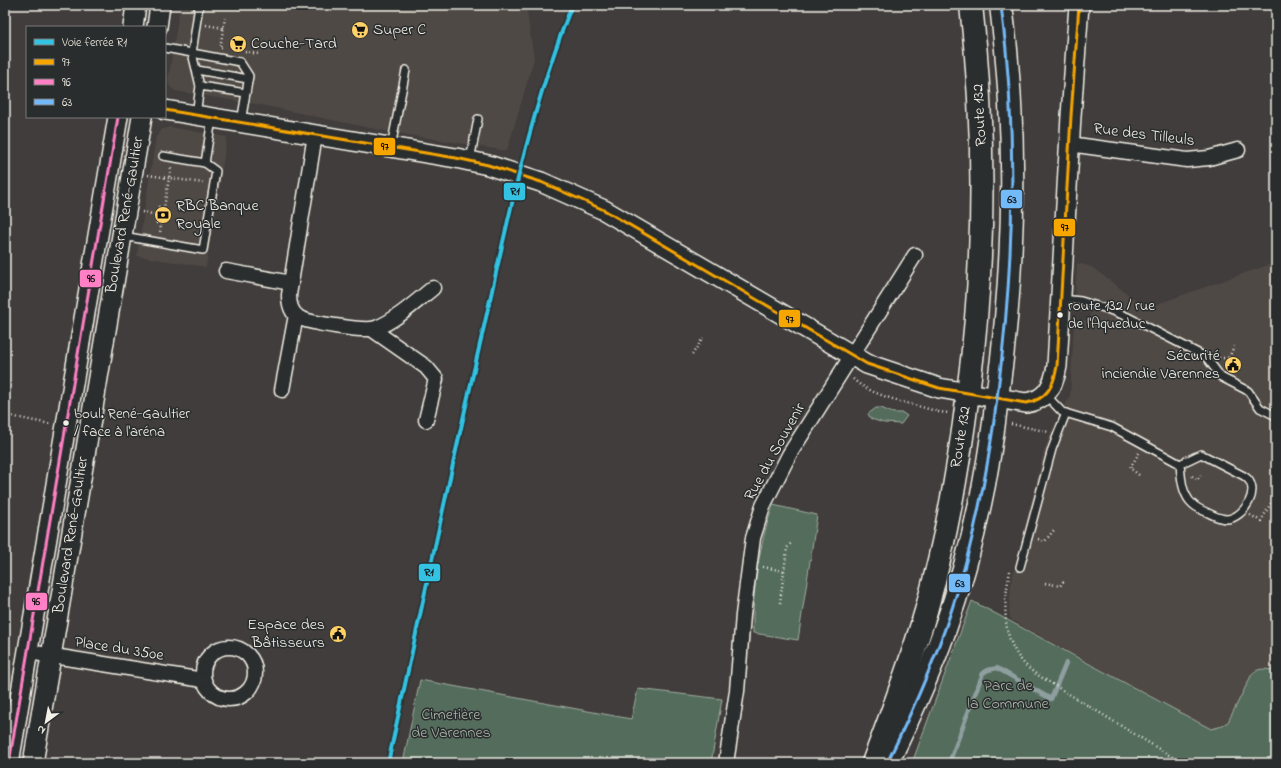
<svg xmlns="http://www.w3.org/2000/svg" width="1281" height="768" font-family="'Indie Flower',sans-serif">
	<style>
		.built { fill: #504845 }
		.green { fill: #526c5b; stroke: #a3aea2 }
		.lines { fill: none; stroke-linecap: round; stroke-linejoin: round }
		.stream { stroke: #8f9e9f; stroke-width: 4.5 }
		.lane-casing { stroke: #f4f1e8; stroke-width: 10 }
		.street-casing { stroke: #f4f1e8; stroke-width: 17 }
		.secondary-casing { stroke: #f4f1e8; stroke-width: 22 }
		.primary-casing { stroke: #f4f1e8; stroke-width: 25 }
		.highway-casing { stroke: #f4f1e8; stroke-width: 25 }
		.path { stroke: #f4f1e8; stroke-width: 2.5; stroke-dasharray: 1 3; stroke-linecap: butt }
		.lane { stroke: #2a2d2e; stroke-width: 7 }
		.street { stroke: #2a2d2e; stroke-width: 14 }
		.secondary { stroke: #2a2d2e; stroke-width: 19 }
		.primary { stroke: #2a2d2e; stroke-width: 22 }
		.highway { stroke: #2a2d2e; stroke-width: 22 }
		.bus-1-casing { stroke: #2a2d2e; stroke-width: 6 }
		.bus-2-casing { stroke: #2a2d2e; stroke-width: 6 }
		.bus-3-casing { stroke: #2a2d2e; stroke-width: 6 }
		.bus-1 { stroke: #f7a600; stroke-width: 3 }
		.bus-2 { stroke: #ff80c5; stroke-width: 3 }
		.bus-3 { stroke: #73baf8; stroke-width: 3 }
		.rail-1-casing { stroke: #2a2d2e; stroke-width: 7 }
		.rail-1 { stroke: #33c2e2; stroke-width: 4 }
		.bus-dot { fill: #f4f1e8; stroke: #2a2d2e; stroke-width: 1.5 }
		.labels { text-anchor: middle; dominant-baseline: central; stroke-width: 3; stroke-linejoin: round; paint-order: stroke }
		.bus-label { font-size: 15px; fill: #f4f1e8; stroke: #2a2d2e; text-anchor: start }
		.poi-label { font-size: 16px; fill: #f4f1e8; stroke: #2a2d2e; text-anchor: start }
		.street-label { font-size: 16px; fill: #f4f1e8; stroke: #2a2d2e }
		.park-label { font-size: 16px; fill: #abb5a9; stroke: #2a2d2e }
		.line-badge { stroke: #2a2d2e; stroke-width: 1.5 }
		.pale-badge-label { font-size: 11px; text-anchor: middle; font-weight: bold; fill: #111 }
	</style>
	<rect width="100%" height="100%" fill="#403d3c"/>
	<filter id="ink" filterUnits="userSpaceOnUse"><feTurbulence type="fractalNoise" baseFrequency=".025" numOctaves="2"/><feDisplacementMap in="SourceGraphic" scale="8" xChannelSelector="R" yChannelSelector="G"/><feConvolveMatrix kernelMatrix="1 2 1 2 8 2 1 2 1" color-interpolation-filters="sRGB"/></filter>
	<g filter="url(#ink)">
		<g class="built">
			<path d="M 180,5 L 526,5 L 534,59 L 507,151 L 379,130 L 261,105 L 175,91 L 170,87 L 168,81 Z"/>
			<path d="M 169,127 L 227,137 L 206,267 L 137,256 L 156,137 L 161,130 Z"/>
			<path d="M 1276,262 L 1276,671 L 1271,670 L 1235,711 L 1228,722 L 1219,727 L 1211,729 L 1011,620 L 1009,611 L 1011,583 L 1044,451 L 1052,430 L 1070,397 L 1074,322 L 1080,320 L 1089,320 L 1090,313 L 1074,312 L 1077,263 L 1092,267 L 1146,308 Z"/>
		</g>
		<g class="green">
			<path d="M 876,408 L 881,408 L 893,413 L 903,413 L 907,416 L 901,424 L 884,423 L 871,419 L 868,414 Z"/>
			<path d="M 773,505 L 817,515 L 798,640 L 753,633 C 752,590 759,546 773,505 Z"/>
			<path d="M 972,601 L 1211,729 L 1219,727 L 1228,722 L 1252,674 C 1259,667 1266,669 1276,671 L 1276,763 L 912,763 Z"/>
			<path d="M 420,680 L 631,719 L 638,689 L 722,699 L 711,763 L 403,763 Z"/>
		</g>
		<g class="lines">
			<path class="stream" d="M 949,763 L 983,673 L 988,670 L 997,668 L 1051,699 L 1066,663"/>
			<g class="lane-casing">
				<g id="lane">
					<path d="M 199,5 L 192,53 L 240,62 L 249,76 L 246,93"/>
					<path d="M 165,48 L 192,53 L 200,86"/>
					<path d="M 197,70 L 248,79"/>
					<path d="M 196,115 L 200,86 L 246,93 L 241,122"/>
					<path d="M 391,147 L 406,70"/>
					<path d="M 163,156 L 205,163 L 212,119"/>
					<path d="M 470,160 L 478,119"/>
					<path d="M 123,236 L 203,250 L 216,171 L 205,163"/>
					<path d="M 1061,299 L 1081,301 L 1107,309 L 1128,317 L 1206,357 L 1221,377 L 1248,391 L 1260,408 L 1276,416"/>
					<path d="M 1046,395 L 1062,412 L 1112,427 L 1180,464"/>
					<path d="M 1201,454 L 1244,476 C 1263,488 1244,518 1227,519 C 1219,519 1213,515 1206,512 C 1197,508 1190,504 1186,495 C 1181,486 1181,474 1180,464 Z"/>
					<path d="M 1020,567 L 1052,449 L 1066,413"/>
				</g>
			</g>
			<g class="street-casing">
				<g id="street">
					<path d="M 315,135 L 289,295 C 289,304 291,312 298,317 C 307,323 366,332 376,328 C 395,321 417,301 433,288"/>
					<path d="M 1069,144 L 1187,160 L 1209,158 L 1238,150"/>
					<path d="M 226,271 L 291,283"/>
					<path d="M 373,330 L 426,367 L 436,379 L 426,420"/>
					<path d="M 282,390 L 296,315"/>
					<circle cx="229" cy="673" r="26"/>
					<path d="M 29,652 L 203,680"/>
					<path d="M 726,763 L 737,691 L 743,615 L 753,538 L 763,506 L 789,455 L 915,255"/>
				</g>
			</g>
			<g class="secondary-casing">
				<g id="secondary">
					<path d="M 133,27 L 136,5"/>
					<path d="M 157,27 L 160,5"/>
					<path d="M 165,110 L 456,158 L 488,165 L 541,182 L 604,210 L 867,364 L 939,388 L 1026,403 C 1047,400 1054,385 1057,366 L 1071,116 L 1079,5"/>
					<path d="M 9,763 L 118,117"/>
					<path d="M 33,763 L 142,117"/>
				</g>
			</g>
			<g class="primary-casing">
				<g id="primary">
					<path d="M 873,763 C 892,713 911,662 926,611 C 946,540 959,466 968,393"/>
					<path d="M 887,763 C 908,720 928,677 944,632 C 971,557 988,478 997,398"/>
				</g>
			</g>
			<g class="highway-casing">
				<g id="highway">
					<path d="M 968,393 C 985,264 986,135 971,5"/>
					<path d="M 997,398 C 1015,268 1018,136 1001,5"/>
				</g>
			</g>
			<g class="path">
				<path d="M 206,25 L 223,28"/>
				<path d="M 222,48 L 220,48 L 225,18"/>
				<path d="M 245,52 L 259,54"/>
				<path d="M 171,168 L 169,178 L 203,183"/>
				<path d="M 148,175 L 169,178 L 164,208 L 159,207 L 157,223 L 161,224 L 160,233"/>
				<path d="M 142,212 L 158,215"/>
				<path d="M 692,355 L 703,338"/>
				<path d="M 1219,358 L 1229,358"/>
				<path d="M 1232,360 L 1229,358 L 1234,346"/>
				<path d="M 853,379 C 872,397 914,404 939,412 L 949,413"/>
				<path d="M 5,415 L 50,424"/>
				<path d="M 1011,424 L 1049,432"/>
				<path d="M 1139,475 L 1130,468 L 1139,453"/>
				<path d="M 1192,476 L 1197,480 L 1201,475"/>
				<path d="M 1250,515 L 1261,521 L 1276,494"/>
				<path d="M 1038,539 L 1045,541 L 1054,530 L 1055,531"/>
				<path d="M 763,567 L 784,571"/>
				<path d="M 1010,571 C 1002,609 1001,649 1036,674 L 1182,763"/>
				<path d="M 1045,583 L 1060,586 L 1065,579"/>
				<path d="M 780,603 L 787,548 L 791,543"/>
			</g>
			<use href="#lane" class="lane"/>
			<use href="#street" class="street"/>
			<use href="#secondary" class="secondary"/>
			<use href="#primary" class="primary"/>
			<use href="#highway" class="highway"/>
			<g class="bus-1-casing">
				<path id="bus-1" d="M 165,110 L 456,158 L 488,165 L 541,182 L 604,210 L 867,364 L 939,388 L 1026,403 C 1047,400 1054,385 1057,366 L 1071,116 L 1079,5"/>
			</g>
			<g class="bus-2-casing">
				<path id="bus-2" d="M 9,763 L 118,117"/>
			</g>
			<g class="bus-3-casing">
				<path id="bus-3" d="M 887,763 C 914,708 939,652 957,593 C 976,530 989,464 997,398 C 1014,268 1018,136 1001,5"/>
			</g>
			<use href="#bus-1" class="bus-1"/>
			<use href="#bus-2" class="bus-2"/>
			<use href="#bus-3" class="bus-3"/>
			<g class="rail-1-casing">
				<path id="rail-1" d="M 388,763 C 420,616 451,469 485,322 C 509,215 531,108 572,5"/>
			</g>
			<use href="#rail-1" class="rail-1"/>
		</g>
	</g>
	<defs>
		<g id="supermarket-disc" transform="scale(0.9)"><circle r="9.5" fill="#ffd166" stroke="#2a2d2e"/><path d="M-6-5.5h2.5l.6 2H6L4.5 2H-2.5L-4.4-4H-6ZM-1.5 3.2a1.3 1.3 0 1 0 .1 0ZM3 3.2a1.3 1.3 0 1 0 .1 0Z" fill="#111"/></g>
		<g id="bank-disc" transform="scale(0.9)"><circle r="9.5" fill="#ffd166" stroke="#2a2d2e"/><path d="M-6-4H6V4H-6ZM0-2.3a2.3 2.3 0 1 0 0 4.6a2.3 2.3 0 1 0 0-4.6Z" fill="#111"/></g>
		<g id="civic-disc" transform="scale(0.9)"><circle r="9.5" fill="#ffd166" stroke="#2a2d2e"/><path d="M-.6-6.5H3V-4.5H.6V-3L4-1V1h2V6H-6V1h2V-1L-.6-3ZM-1.2 2.5V6h2.4V2.5Z" fill="#111"/></g>
	</defs>
	<g fill-rule="evenodd">
		<use href="#supermarket-disc" x="360" y="30"/>
		<use href="#supermarket-disc" x="238" y="44"/>
		<use href="#bank-disc" x="163" y="215"/>
		<use href="#civic-disc" x="1233" y="365"/>
		<use href="#civic-disc" x="338" y="634"/>
	</g>
	<g class="bus-dot">
		<circle cx="1060" cy="315" r="3.5"/>
		<circle cx="66" cy="423" r="3.5"/>
	</g>
	<g class="labels">
		<g class="bus-label">
			<text x="1068" y="306">route 132 / rue<tspan x="1068" dy="18">de l'Aqueduc</tspan></text>
			<text x="74" y="414">boul. René-Gaultier<tspan x="74" dy="18">/ face à l'aréna</tspan></text>
		</g>
		<g class="poi-label">
			<text x="373" y="30">Super C</text>
			<text x="251" y="44">Couche-Tard</text>
			<text x="176" y="206">RBC Banque<tspan x="176" dy="18">Royale</tspan></text>
			<text x="1220" y="356" text-anchor="end">Sécurité<tspan x="1220" dy="18">inciendie Varennes</tspan></text>
			<text x="325" y="625" text-anchor="end">Espace des<tspan x="325" dy="18">Bâtisseurs</tspan></text>
		</g>
		<g class="street-label">
			<text transform="translate(980 115) rotate(-93)">Route 132</text>
			<text transform="translate(1144 135) rotate(7)">Rue des Tilleuls</text>
			<text transform="translate(125 215) rotate(-80)">Boulevard René-Gaultier</text>
			<text transform="translate(961 437) rotate(-81)">Route 132</text>
			<text transform="translate(775 452) rotate(-61)">Rue du Souvenir</text>
			<text transform="translate(71 535) rotate(-81)">Boulevard René-Gaultier</text>
			<text transform="translate(119 649) rotate(9)">Place du 350e</text>
		</g>
		<g class="park-label">
			<text x="1008" y="686">Parc de<tspan x="1008" dy="18">la Commune</tspan></text>
			<text x="451" y="715">Cimetière<tspan x="451" dy="18">de Varennes</tspan></text>
		</g>
	</g>
	<g class="line-badge">
		<rect x="373" y="137" width="23" height="19" rx="4" fill="#f7a600"/>
		<rect x="503" y="182" width="23" height="19" rx="4" fill="#33c2e2"/>
		<rect x="1000" y="189" width="23" height="20" rx="4" fill="#73baf8"/>
		<rect x="1053" y="218" width="23" height="19" rx="4" fill="#f7a600"/>
		<rect x="79" y="269" width="23" height="19" rx="4" fill="#ff80c5"/>
		<rect x="778" y="309" width="23" height="19" rx="4" fill="#f7a600"/>
		<rect x="418" y="563" width="23" height="19" rx="4" fill="#33c2e2"/>
		<rect x="948" y="573" width="23" height="20" rx="4" fill="#73baf8"/>
		<rect x="25" y="592" width="23" height="19" rx="4" fill="#ff80c5"/>
	</g>
	<g class="pale-badge-label">
		<text x="385" y="150">97</text>
		<text x="515" y="195">R1</text>
		<text x="1012" y="203">63</text>
		<text x="1065" y="231">97</text>
		<text x="91" y="282">96</text>
		<text x="790" y="323">97</text>
		<text x="429" y="576">R1</text>
		<text x="960" y="587">63</text>
		<text x="36" y="605">96</text>
	</g>
	<rect width="1281" height="768" fill="none" stroke="#2a2d2e" stroke-width="20"/>
	<rect x="10" y="10" width="1261" height="748" fill="none" stroke="#f4f1e8" stroke-width="1.5" filter="url(#ink)"/>
	<rect x="26" y="26" width="140" height="92" fill="#2a2d2e" stroke="#7b7b78"/>
	<rect x="34" y="39" width="20" height="6" fill="#33c2e2" stroke="#7b7b78"/>
	<text x="62" y="46" font-size="12" fill="#f4f1e8">Voie ferrée R1</text>
	<rect x="34" y="59" width="20" height="6" fill="#f7a600" stroke="#7b7b78"/>
	<text x="62" y="66" font-size="12" fill="#f4f1e8">97</text>
	<rect x="34" y="79" width="20" height="6" fill="#ff80c5" stroke="#7b7b78"/>
	<text x="62" y="86" font-size="12" fill="#f4f1e8">96</text>
	<rect x="34" y="99" width="20" height="6" fill="#73baf8" stroke="#7b7b78"/>
	<text x="62" y="106" font-size="12" fill="#f4f1e8">63</text>
	<g transform="translate(46 722) rotate(212)" stroke="#2a2d2e" stroke-width="3" paint-order="stroke">
	<path d="M0-3L7 15L0 10L-7 15Z" fill="#f4f1e8"/>
	<text y="-6" font-size="11" font-weight="bold" text-anchor="middle" fill="#f4f1e8">N</text>
	</g>
</svg>
